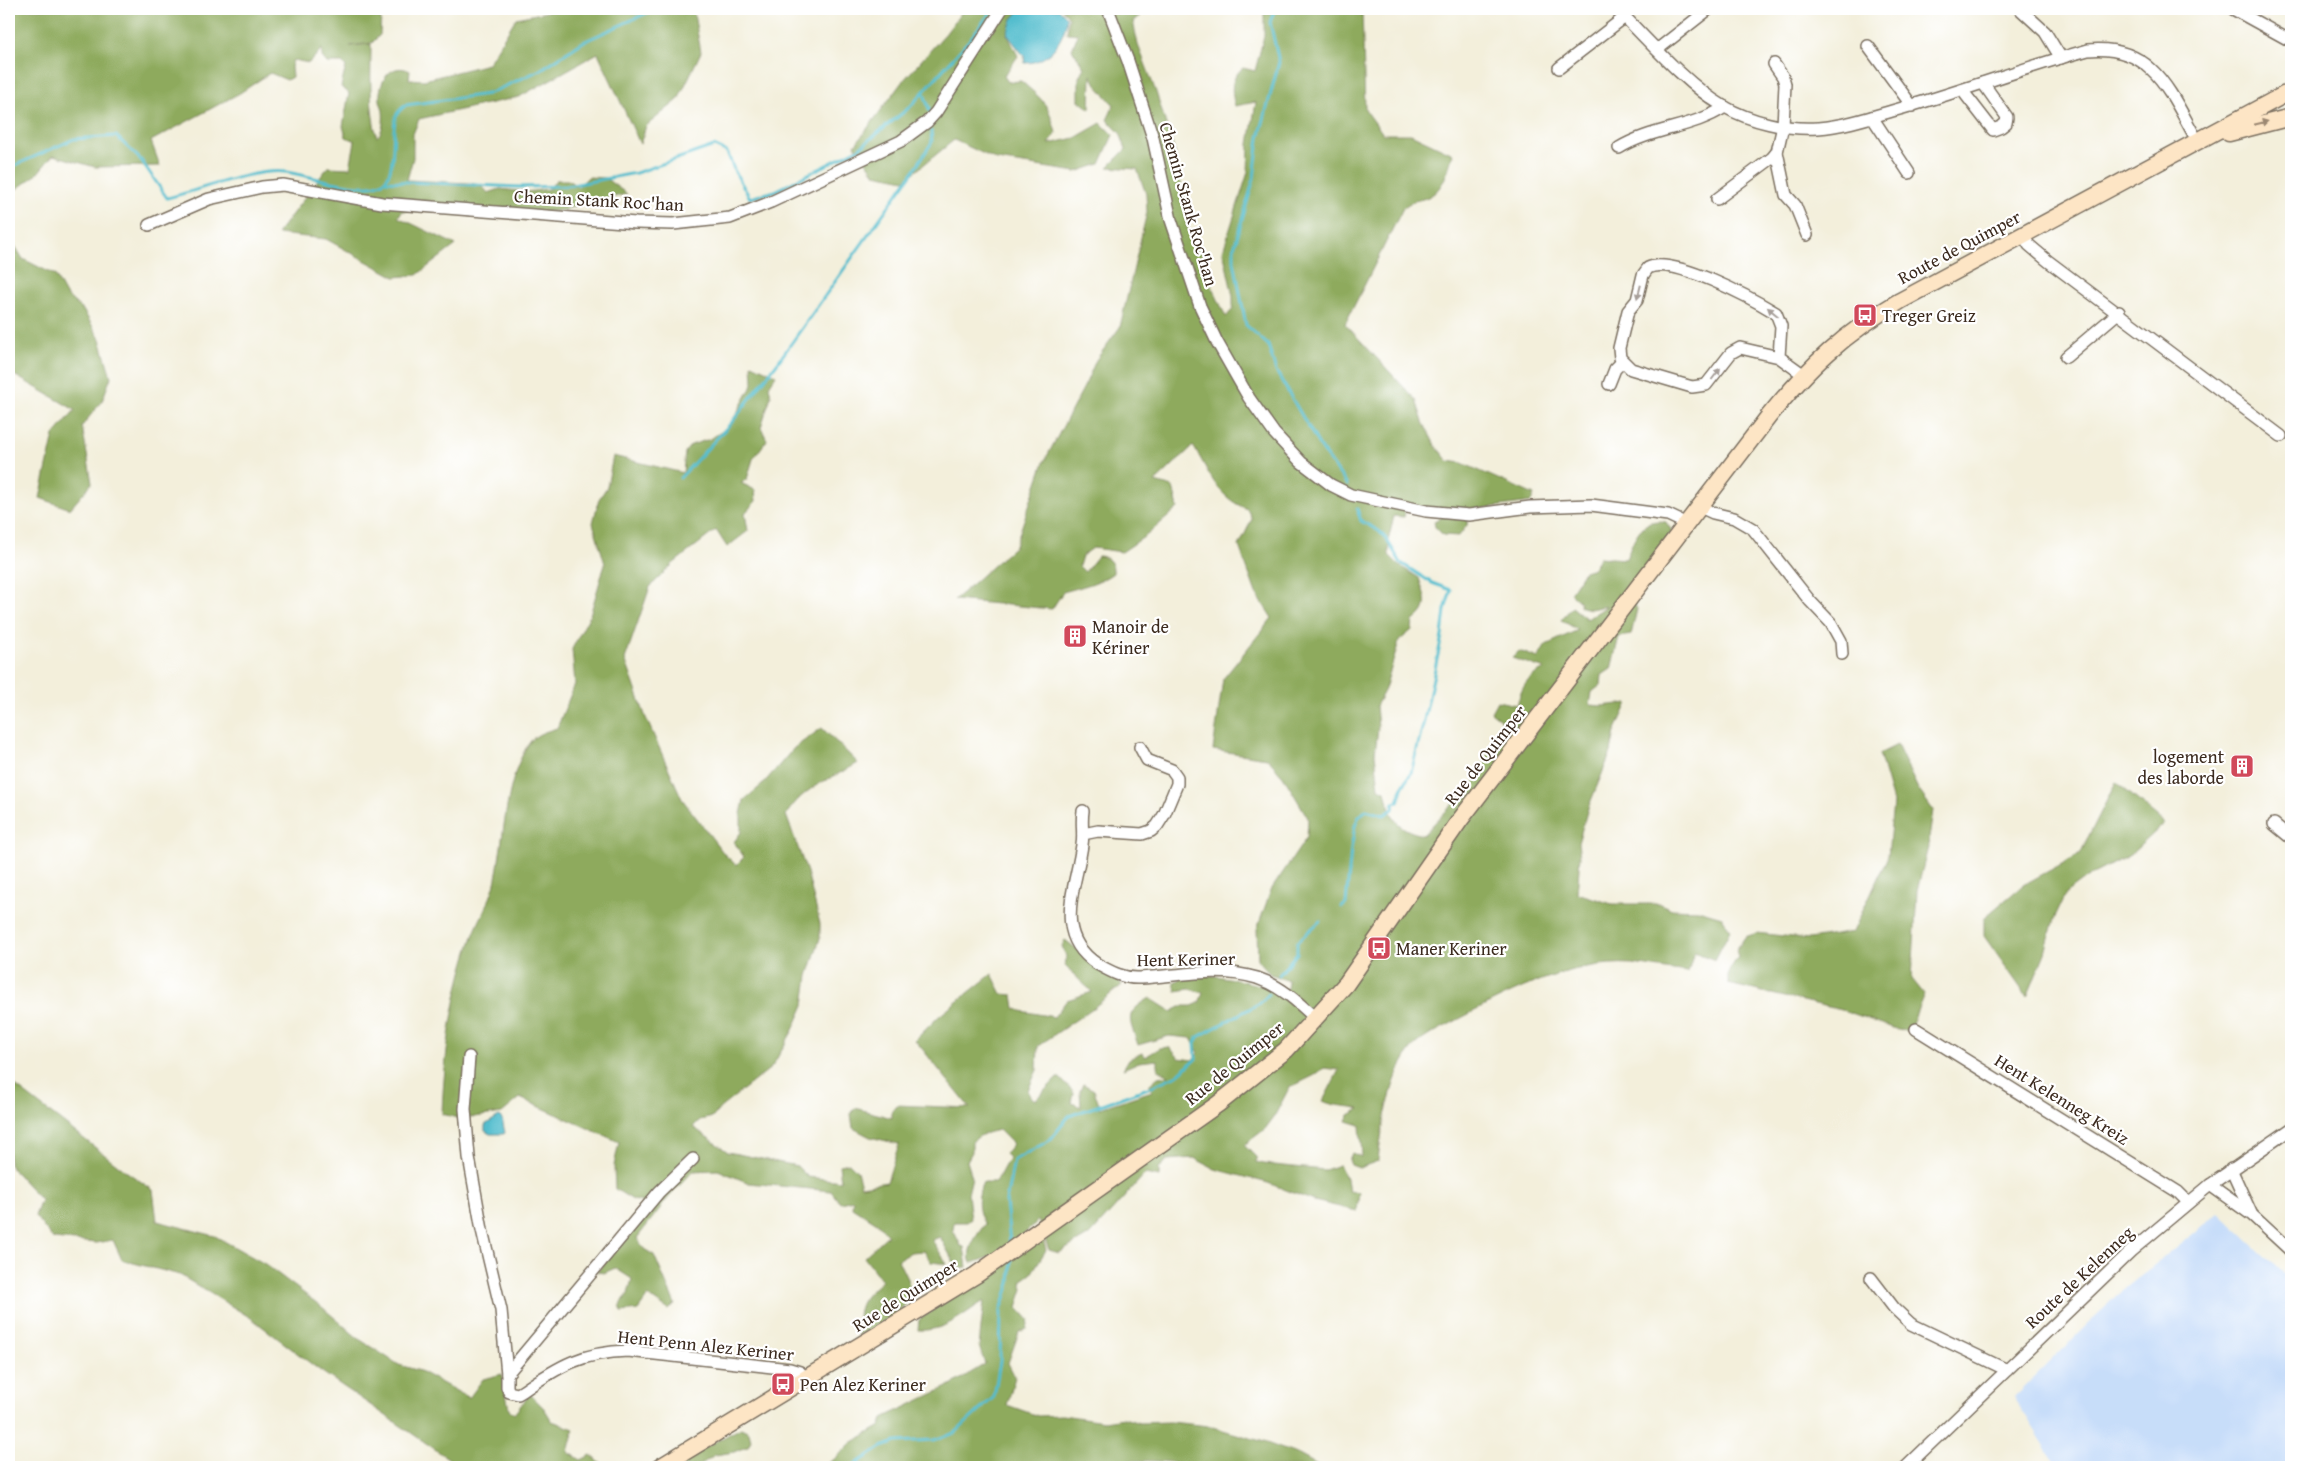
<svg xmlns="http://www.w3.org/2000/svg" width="2300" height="1476" font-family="'Gentium Book Plus',serif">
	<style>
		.built { fill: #c7ddf9 }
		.forest { fill: #8eaa5d; stroke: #646a3e }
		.water { fill: #52bdce; stroke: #467476 }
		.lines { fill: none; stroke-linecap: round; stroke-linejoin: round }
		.stream { stroke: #52bdce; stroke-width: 3 }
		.street-casing { stroke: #7b6f60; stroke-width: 14 }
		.secondary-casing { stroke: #7b6f60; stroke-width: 19 }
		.street { stroke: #fff; stroke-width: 11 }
		.secondary { stroke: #fde5c5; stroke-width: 16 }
		.oneway { fill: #9c8872 }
		.oneway2 { fill: #a79f9a }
		.labels { text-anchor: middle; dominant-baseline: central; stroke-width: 4.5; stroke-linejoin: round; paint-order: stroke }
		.street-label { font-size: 18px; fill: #3b2a1e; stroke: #fff }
		.poi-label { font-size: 18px; fill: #3b2a1e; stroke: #fff; text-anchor: start }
	</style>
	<rect width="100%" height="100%" fill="#fff"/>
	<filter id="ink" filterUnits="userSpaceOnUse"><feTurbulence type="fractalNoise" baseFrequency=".02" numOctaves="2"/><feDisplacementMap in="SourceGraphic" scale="10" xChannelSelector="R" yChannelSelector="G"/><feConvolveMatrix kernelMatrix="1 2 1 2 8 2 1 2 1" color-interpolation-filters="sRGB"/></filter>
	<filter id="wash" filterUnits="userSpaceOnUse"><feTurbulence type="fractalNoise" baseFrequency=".0096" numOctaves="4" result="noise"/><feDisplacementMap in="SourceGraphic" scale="20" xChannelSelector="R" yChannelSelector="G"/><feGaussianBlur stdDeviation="1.12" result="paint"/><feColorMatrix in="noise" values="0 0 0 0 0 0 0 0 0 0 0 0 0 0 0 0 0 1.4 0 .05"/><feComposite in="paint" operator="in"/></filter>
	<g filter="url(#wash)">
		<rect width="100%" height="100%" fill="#f3efdb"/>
		<path class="built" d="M 2219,1213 L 2291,1281 L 2291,1467 L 2058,1467 L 2014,1397 L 2117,1295 Z"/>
		<g class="forest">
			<path d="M 9,9 L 408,9 L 409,10 L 381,15 L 380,35 L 372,43 L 350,46 L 371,44 C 371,73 369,110 377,137 C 383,132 384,120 383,111 C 383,107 380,104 380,100 C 378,82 391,61 410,71 L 409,79 L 424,80 L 488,64 L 516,18 L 546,12 L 552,9 L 693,9 L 701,52 L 678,100 L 646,126 L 640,144 L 598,53 L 519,97 L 419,119 L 413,134 L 413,158 L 407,180 L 468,183 L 481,185 L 488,193 L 500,189 L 526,192 L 549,189 L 556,180 L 568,180 L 578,187 L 588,177 L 605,178 L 627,194 L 578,205 L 564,210 L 538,213 L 449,209 L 402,211 L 398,217 L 456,245 L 417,275 L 395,277 L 326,239 L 277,234 L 328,167 L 350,168 L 355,141 L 346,137 L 343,126 L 349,93 L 341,87 L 346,66 L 342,63 L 327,63 L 322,57 L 322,49 L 309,63 L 293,60 L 291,67 L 292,77 L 287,80 L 270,73 L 240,93 L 151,141 L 160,166 L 95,167 L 53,155 L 36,175 L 11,193 L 9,198 Z"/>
			<path d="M 964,9 L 1021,9 L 1012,19 L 1007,34 L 1018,56 L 1004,76 L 1008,82 L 1021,81 C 1044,101 1048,103 1056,133 L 1049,144 L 1075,138 L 1101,123 L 1113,135 L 1100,164 L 1076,172 L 997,160 L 954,140 L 905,180 L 875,174 L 855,145 L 902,82 L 946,33 Z"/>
			<path d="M 1062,9 L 1136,9 L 1141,16 L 1133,21 L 1138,45 L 1156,92 L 1175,153 L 1177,168 L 1187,207 L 1185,216 L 1187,228 L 1190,230 L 1201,253 L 1204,269 L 1226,317 L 1233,309 L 1233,296 L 1223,251 L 1248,172 L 1249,144 L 1256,102 L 1235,106 C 1231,91 1230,78 1243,68 L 1255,71 L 1264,36 L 1264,9 L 1362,9 L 1365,109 L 1383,134 L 1411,134 L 1453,154 C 1448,169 1444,190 1428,197 C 1417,202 1415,198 1403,208 L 1345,324 L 1416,400 L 1423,422 L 1435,445 L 1448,461 L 1462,463 L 1534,495 L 1531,502 L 1470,510 L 1467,525 L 1459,536 L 1443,535 L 1435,527 L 1434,521 L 1444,516 L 1406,507 L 1404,517 L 1394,516 L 1389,537 L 1389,555 L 1400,566 L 1419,578 C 1425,597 1432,608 1413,621 L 1412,630 L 1399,641 L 1385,689 L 1376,706 L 1378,727 L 1375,754 L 1379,788 L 1385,791 C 1391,817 1395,829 1423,835 L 1480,776 L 1490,749 L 1509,731 L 1500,719 L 1491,712 L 1497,701 L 1517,705 C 1522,687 1527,677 1545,669 L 1512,658 L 1519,651 L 1538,658 L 1546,645 L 1578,630 L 1561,620 L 1572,607 L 1587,619 L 1607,606 L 1590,609 L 1581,607 L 1579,601 L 1570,593 L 1584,571 L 1594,568 L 1599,557 L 1626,559 C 1633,540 1641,516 1666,522 L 1672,531 L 1633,602 L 1637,609 L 1631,635 L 1619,637 L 1611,669 L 1602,675 L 1601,685 L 1592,692 L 1590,705 L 1601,706 L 1628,703 L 1615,732 L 1611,752 L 1588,808 L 1578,843 L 1580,856 L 1577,893 L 1612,904 L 1660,904 L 1672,909 L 1698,910 L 1722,917 L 1730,930 L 1715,960 L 1694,952 L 1688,972 C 1669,970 1650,966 1632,964 C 1572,960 1513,991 1463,1017 C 1447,1026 1419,1038 1409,1052 C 1391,1077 1381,1130 1378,1161 L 1359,1168 L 1351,1165 L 1349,1160 L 1352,1153 L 1362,1157 L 1360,1125 L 1347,1121 L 1349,1115 L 1360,1109 C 1348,1105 1335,1107 1323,1101 L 1339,1070 L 1324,1068 L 1315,1075 L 1289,1088 L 1274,1117 L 1265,1129 L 1244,1145 L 1256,1157 L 1256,1162 L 1264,1164 L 1325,1170 L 1339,1165 L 1347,1179 L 1349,1191 L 1359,1192 L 1357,1211 L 1314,1201 L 1268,1183 L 1215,1169 L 1194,1158 L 1167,1160 L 1159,1169 L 1159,1177 L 1145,1174 L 1091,1234 L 1059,1253 L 1049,1250 L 1038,1220 C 1024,1237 993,1259 971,1263 C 965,1250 977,1235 985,1224 C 976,1212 977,1195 983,1182 L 996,1182 L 1009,1158 L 1005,1154 L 1013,1144 L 999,1130 C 989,1132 980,1134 972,1142 L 972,1152 L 967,1161 L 972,1177 L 968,1194 L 971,1219 L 967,1222 L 954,1222 L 953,1230 L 961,1246 L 964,1247 L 967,1267 L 957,1268 L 940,1237 L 932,1240 L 947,1264 L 931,1262 L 924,1251 L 911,1252 L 898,1260 L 908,1281 L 912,1297 C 899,1315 877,1325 858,1336 C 857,1306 858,1301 882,1281 L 864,1257 L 888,1235 L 877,1223 L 852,1207 L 853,1200 L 840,1203 L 831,1191 L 749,1183 L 718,1170 L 693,1171 L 668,1198 L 637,1238 L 644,1249 L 654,1255 L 675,1304 L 669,1310 L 648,1296 L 638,1310 L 622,1312 L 620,1305 L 628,1294 L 632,1279 L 615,1268 L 604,1273 L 597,1272 L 642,1216 L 642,1202 L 633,1200 L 615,1189 L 614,1166 L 619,1142 L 520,1098 L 502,1113 L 461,1119 L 442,1114 C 444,1056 453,995 472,939 C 478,921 490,903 495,883 C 503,846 505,787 523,754 C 532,735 538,734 557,728 L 575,684 L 572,649 L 590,615 L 605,564 L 593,523 L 599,499 L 607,487 L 613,456 L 683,473 L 685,452 L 691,445 L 710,439 L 729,427 L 753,384 L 752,364 L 776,375 L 769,386 L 771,396 L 761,427 L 767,440 L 753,459 L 747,479 L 741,483 L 755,490 L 756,501 L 745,513 L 748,531 L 727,547 L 716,530 L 674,563 L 650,587 L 625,659 L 646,718 L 682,799 L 725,855 L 736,865 L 744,857 L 734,842 L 741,832 L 741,814 L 744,800 L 762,785 L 794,748 L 822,728 L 858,763 C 829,781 806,784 786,815 L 807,872 L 820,924 L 820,938 L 808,976 L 804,1005 L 793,1030 L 772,1067 L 720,1108 L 713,1117 L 700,1120 L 693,1127 L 728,1152 L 797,1166 L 808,1177 L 841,1181 L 839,1165 L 849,1163 L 857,1171 L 861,1186 L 887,1182 L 899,1144 L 870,1137 L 853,1128 L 851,1114 L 855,1108 L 892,1118 L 892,1110 L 896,1105 L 970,1108 L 915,1040 L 938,1017 L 992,974 L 1002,994 L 1013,995 L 1015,1008 L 1021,1011 L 1054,1017 L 1067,1000 L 1092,992 L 1065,966 L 1066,956 L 1062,946 L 1065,940 L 1119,980 L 1122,985 L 1093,1008 L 1038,1046 L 1037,1070 L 1028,1090 L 1030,1096 L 1035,1100 L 1057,1078 L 1060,1078 L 1074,1093 L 1072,1103 L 1081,1107 L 1080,1091 L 1083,1084 L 1094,1090 L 1100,1108 L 1152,1091 L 1149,1085 L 1158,1077 L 1169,1075 L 1158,1070 L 1158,1060 L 1139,1062 L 1123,1069 L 1129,1059 L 1142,1053 L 1145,1057 L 1160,1048 L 1169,1047 L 1179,1058 L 1192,1060 L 1199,1053 L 1191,1038 L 1169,1036 L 1138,1045 C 1129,1018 1123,1014 1150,998 L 1172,1012 L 1180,1006 L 1192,1006 L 1199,1003 L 1203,993 L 1190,989 L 1176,991 L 1174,982 C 1210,964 1249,988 1287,989 L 1288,980 L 1270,974 L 1258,961 L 1257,929 L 1271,890 L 1307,837 L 1308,818 L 1283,776 L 1267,758 L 1213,750 L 1223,679 L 1272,618 L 1256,593 L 1239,546 L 1252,519 L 1247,509 C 1215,496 1210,472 1193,446 L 1155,482 L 1173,487 L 1178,508 L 1147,535 L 1122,552 L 1093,548 L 1082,556 L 1079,566 L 1085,572 L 1098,556 C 1108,556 1114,563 1113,573 C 1102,582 1078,588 1063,592 L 1052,609 L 954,600 L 1015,546 L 1044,462 L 1086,383 L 1096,360 L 1120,327 L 1147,212 L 1146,194 L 1137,169 L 1108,167 L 1126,149 L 1120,133 L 1107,120 L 1114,105 L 1097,86 L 1091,75 L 1090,109 L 1079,101 L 1079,77 L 1084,67 L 1072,49 L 1078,34 L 1067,33 L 1069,17 Z"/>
			<path d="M 9,236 L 23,259 L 55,275 L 66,295 L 83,310 L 100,339 L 111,377 L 102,401 L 82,426 L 92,483 L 70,509 L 40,498 L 54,435 L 75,410 L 9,372 Z"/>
			<path d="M 1897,745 L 1918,789 L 1933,810 L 1928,847 L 1917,891 L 1912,979 L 1924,994 L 1909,1031 L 1893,1028 L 1846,1011 L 1728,984 L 1728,972 L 1738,957 L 1736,950 L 1745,937 L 1757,933 L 1809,939 L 1853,932 L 1888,856 L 1893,802 L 1879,754 Z"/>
			<path d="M 2116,782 L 2165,823 L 2130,855 L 2089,876 L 2066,893 L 2054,919 L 2045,953 L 2027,997 L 1984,936 L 1984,918 L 2023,885 L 2080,854 Z"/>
			<path d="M 9,1081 L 127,1172 L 153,1190 L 157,1221 L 215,1236 L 265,1264 L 322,1307 L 359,1339 L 399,1365 L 420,1371 L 469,1398 L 483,1379 L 502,1374 L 509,1409 L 514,1414 L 530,1394 L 544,1408 L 552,1421 L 574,1429 L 568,1452 L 581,1460 L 591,1455 L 605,1467 L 461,1467 L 322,1372 L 251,1318 L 180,1275 L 122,1260 L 113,1240 L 97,1243 L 53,1239 L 35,1216 L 41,1200 L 9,1165 Z"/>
			<path d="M 1042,1235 L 1046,1250 L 1031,1274 L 1021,1281 L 1023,1289 L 1017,1307 L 1029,1320 L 1027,1329 L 1019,1332 L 1008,1363 L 1015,1377 L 1007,1405 L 1038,1416 L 1062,1415 L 1104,1421 L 1124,1418 L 1139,1423 L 1170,1422 L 1209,1426 L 1261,1441 L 1299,1455 L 1321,1467 L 1199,1467 C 1149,1454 1076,1465 1024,1467 C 957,1470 889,1467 822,1467 L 836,1458 L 851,1443 L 881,1426 L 883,1418 L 951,1385 L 985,1364 L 979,1346 L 984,1301 C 962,1315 944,1332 918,1330 L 919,1320 L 971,1282 Z"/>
			<path d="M 741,1428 L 749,1432 L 751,1440 L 748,1446 L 734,1452 L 715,1455 L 697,1467 L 668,1467 Z"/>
		</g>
		<g class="water">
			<path d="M 1021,9 L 1059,9 L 1067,17 C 1065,38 1050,63 1025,63 L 1024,56 L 1007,34 L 1012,19 Z"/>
			<path d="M 499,1116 L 502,1119 L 505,1133 L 503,1134 L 490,1134 L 485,1131 L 485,1125 Z"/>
		</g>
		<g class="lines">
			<g class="stream">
				<path d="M 1275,9 L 1270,22 L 1279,62 L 1259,138 L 1254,178 L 1234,248 L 1234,261 L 1246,325 L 1268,345 L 1276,371 L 1319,445 L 1347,485"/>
				<path d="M 924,93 L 930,112"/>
				<path d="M 9,168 L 74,139 L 116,136 L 141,160 L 167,198 C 200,190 255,168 286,172 C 309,175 365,195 383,182 C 397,173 391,130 396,116 C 398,111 402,108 406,105 L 488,94 L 540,70 L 583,42 L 656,9"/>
				<path d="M 385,181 L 519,187 L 567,186 L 636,173 L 714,146 L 727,152 L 735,172 L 750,198 L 775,191 L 858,149 L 910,107 L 970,39 L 993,9"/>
				<path d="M 680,478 L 732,422 L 778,362 L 915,169 L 932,142 L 931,131"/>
				<path d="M 1342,907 L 1346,904 L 1351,849 L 1355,826 L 1358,818 L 1366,810 L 1384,815 L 1393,809 L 1394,803 L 1398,802 L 1402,788 L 1411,773 L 1423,725 L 1442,636 L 1445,610 L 1451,590 L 1432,583 L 1401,563 L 1387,540 L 1379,531 L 1361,521 L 1357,509"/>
				<path d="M 1279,975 L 1297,953 L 1297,942 L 1320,921"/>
				<path d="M 1010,1244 L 1006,1201 L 1014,1160 L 1050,1140 L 1069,1116 L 1148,1088 L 1177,1075 L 1196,1059 L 1195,1043 L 1198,1037 L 1260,1003 L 1269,994"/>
				<path d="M 851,1467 L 882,1447 L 896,1442 L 934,1440 L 955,1433 L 994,1397 L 1000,1361 L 1001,1310 L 1010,1283 L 1012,1256"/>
			</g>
		</g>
	</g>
	<g filter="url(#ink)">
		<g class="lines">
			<g class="street-casing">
				<g id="street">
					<path d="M 1108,9 L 1128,61 L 1153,138 L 1171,220 L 1200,306 L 1217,342 L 1249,398 L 1274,433 L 1301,462 L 1331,485 L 1351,495 L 1426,511 L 1469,515 L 1530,507 L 1591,505 L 1668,515 L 1687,524"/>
					<path d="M 1617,9 C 1647,39 1687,85 1723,106 C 1751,122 1786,130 1818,128 C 1843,126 1868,118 1892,111 C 1958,93 2022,68 2088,50 C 2154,44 2170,93 2198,142"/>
					<path d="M 2020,9 L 2045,32 L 2061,58"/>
					<path d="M 2233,9 L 2291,41"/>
					<path d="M 1868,46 L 1912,106"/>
					<path d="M 1658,49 L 1709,9"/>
					<path d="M 1774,64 L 1783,77 L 1785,84 L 1783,126 L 1777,152 L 1786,195 L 1795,205 L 1807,235"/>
					<path d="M 1559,68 L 1625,17"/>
					<path d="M 1962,90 L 1993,130 L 2001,127 L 2006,123 L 2007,117 L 1983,83"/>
					<path d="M 1872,117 L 1909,173"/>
					<path d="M 1619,148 C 1652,128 1693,128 1725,107"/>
					<path d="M 1717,199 L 1772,158 L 1777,152"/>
					<path d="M 149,225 L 209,199 L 262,187 L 283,185 L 382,203 L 636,223 L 673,224 L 730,218 L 771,202 L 901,141 L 927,122 L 936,112 L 1002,9"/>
					<path d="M 2023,235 L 2029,245 L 2048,261 L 2281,436"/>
					<path d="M 1779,357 L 1781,326 L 1776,313 C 1753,299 1672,255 1648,268 L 1643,275 L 1637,300 L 1628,311 L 1619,348 L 1620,358 L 1631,369 L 1692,387 L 1706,385 L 1731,353 L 1740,348 L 1779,357 L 1804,375"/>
					<path d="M 2066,357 L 2119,312"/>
					<path d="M 1609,384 L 1615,369 L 1622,362"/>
					<path d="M 1700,507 L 1713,513 L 1734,518 L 1753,529 L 1810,601 L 1831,623 L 1841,641 L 1842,654"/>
					<path d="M 1083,811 C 1081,823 1084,834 1082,845 C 1076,889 1052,934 1097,964 C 1111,972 1124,979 1140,978 C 1179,976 1218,966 1257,978 C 1281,986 1298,1002 1316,1019"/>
					<path d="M 2274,824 L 2291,838"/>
					<path d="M 1083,834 L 1098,831 L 1142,834 L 1151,831 L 1157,826 L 1164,815 L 1177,784 L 1177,777 L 1172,770 L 1147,760 L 1140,747"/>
					<path d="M 1916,1029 L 2178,1192 L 2188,1202"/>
					<path d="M 469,1057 L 465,1109 L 469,1157 L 482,1230 L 501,1310 L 507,1374"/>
					<path d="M 693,1159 L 659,1192 L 507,1374 L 507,1387 L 509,1392 L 518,1394 L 523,1391 C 559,1366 583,1352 628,1351 L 790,1369 L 800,1372 L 806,1380"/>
					<path d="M 2231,1169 L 2251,1213"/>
					<path d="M 2210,1185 L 2252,1215 L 2291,1251"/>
					<path d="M 1871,1278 L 1894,1308 L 1911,1324 L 2007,1370"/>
					<path d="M 1906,1467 L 2131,1251 L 2210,1185 L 2291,1129"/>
				</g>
			</g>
			<g class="secondary-casing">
				<g id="secondary">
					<path d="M 2229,133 L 2291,117"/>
					<path d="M 660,1467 L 976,1275 L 1218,1104 L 1286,1050 L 1346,984 L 1460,820 L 1769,416 C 1810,366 1843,334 1900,301 L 2291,91"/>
				</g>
			</g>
			<use href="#street" class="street"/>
			<use href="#secondary" class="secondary"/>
		</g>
		<defs><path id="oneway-solid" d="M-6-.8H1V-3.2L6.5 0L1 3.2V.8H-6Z" transform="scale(1.25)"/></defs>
		<use class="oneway" href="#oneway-solid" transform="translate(2261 123) rotate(-14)"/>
		<g class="oneway2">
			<use href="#oneway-solid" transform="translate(1639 292) rotate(104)"/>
			<use href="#oneway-solid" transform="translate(1773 312) rotate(-140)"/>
			<use href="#oneway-solid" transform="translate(1716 374) rotate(-53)"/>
		</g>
	</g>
	<defs>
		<g id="bus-square" transform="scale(1.25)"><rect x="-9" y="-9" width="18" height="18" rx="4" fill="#d1495b" stroke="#fff"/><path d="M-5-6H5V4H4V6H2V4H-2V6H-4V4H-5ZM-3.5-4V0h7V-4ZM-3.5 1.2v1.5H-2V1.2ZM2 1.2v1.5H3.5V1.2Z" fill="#fff"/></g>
		<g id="building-square" transform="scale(1.25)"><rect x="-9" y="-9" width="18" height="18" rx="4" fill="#d1495b" stroke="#fff"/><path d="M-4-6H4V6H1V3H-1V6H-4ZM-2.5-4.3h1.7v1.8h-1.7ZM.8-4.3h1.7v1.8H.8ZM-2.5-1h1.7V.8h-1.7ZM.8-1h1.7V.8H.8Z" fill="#fff"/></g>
	</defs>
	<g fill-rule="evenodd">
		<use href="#bus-square" x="1865" y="315"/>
		<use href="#building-square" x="1075" y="636"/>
		<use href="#building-square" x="2242" y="766"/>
		<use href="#bus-square" x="1379" y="948"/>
		<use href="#bus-square" x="783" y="1384"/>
	</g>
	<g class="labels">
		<g class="street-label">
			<text transform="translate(599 200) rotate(3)">Chemin Stank Roc'han</text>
			<text transform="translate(1189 204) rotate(74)">Chemin Stank Roc'han</text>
			<text transform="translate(1959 247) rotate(-28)">Route de Quimper</text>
			<text transform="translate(1485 755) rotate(-52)">Rue de Quimper</text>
			<text transform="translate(1186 959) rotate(-1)">Hent Keriner</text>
			<text transform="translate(1234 1063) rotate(-39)">Rue de Quimper</text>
			<text transform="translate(2062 1099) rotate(32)">Hent Kelenneg Kreiz</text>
			<text transform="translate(2079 1277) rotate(-43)">Route de Kelenneg</text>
			<text transform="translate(905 1295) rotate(-32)">Rue de Quimper</text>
			<text transform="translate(706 1345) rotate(6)">Hent Penn Alez Keriner</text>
		</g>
		<g class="poi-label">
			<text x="1882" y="315">Treger Greiz</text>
			<text x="1092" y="626">Manoir de<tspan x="1092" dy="21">Kériner</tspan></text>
			<text x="2224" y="756" text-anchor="end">logement<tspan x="2224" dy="21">des laborde</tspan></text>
			<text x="1396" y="948">Maner Keriner</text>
			<text x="800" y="1384">Pen Alez Keriner</text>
		</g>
	</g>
	<rect width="2300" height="1476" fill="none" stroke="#fff" stroke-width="30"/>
</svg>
